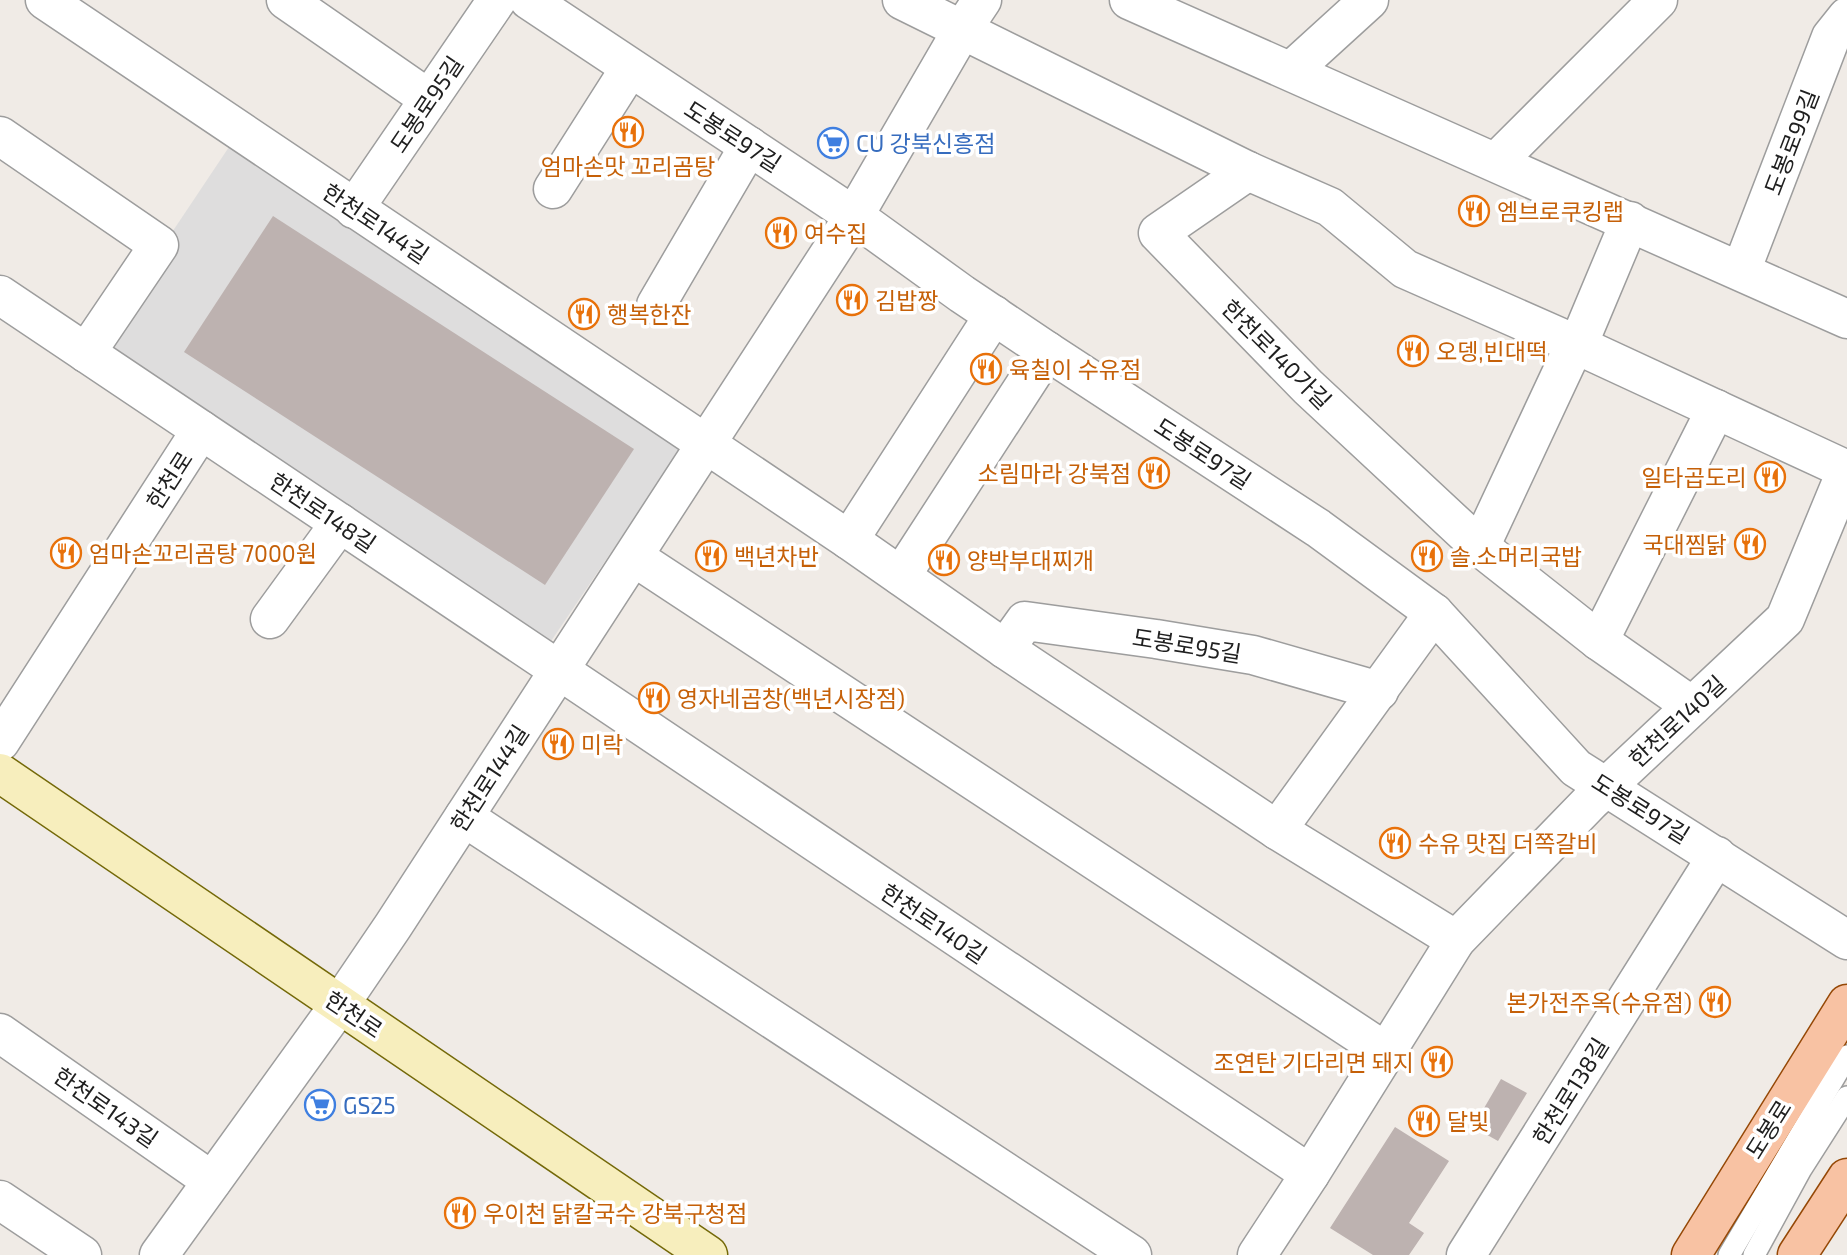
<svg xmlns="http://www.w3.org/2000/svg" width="1847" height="1255" font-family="'Exo 2','Noto Sans KR',sans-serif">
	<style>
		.residential { fill: #dedddd }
		.building { fill: #bdb2b0 }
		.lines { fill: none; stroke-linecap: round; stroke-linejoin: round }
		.service-casing { stroke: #9d9d9d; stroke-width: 24 }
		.minor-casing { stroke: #9d9d9d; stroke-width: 41 }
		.secondary-casing { stroke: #746909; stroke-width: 41 }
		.primary-casing { stroke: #954806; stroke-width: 41 }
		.service { stroke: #fff; stroke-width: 21 }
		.minor { stroke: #fff; stroke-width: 38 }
		.secondary { stroke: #f7eebd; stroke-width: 38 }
		.primary { stroke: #f8c2a3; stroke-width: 38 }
		.labels { text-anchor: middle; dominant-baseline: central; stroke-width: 7; stroke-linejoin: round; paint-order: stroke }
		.street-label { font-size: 23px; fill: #202020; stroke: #fff }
		.shop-label { font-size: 23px; fill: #366cbe; stroke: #fff; text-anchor: start }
		.food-label { font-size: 23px; fill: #c56008; stroke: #fff; text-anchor: start }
	</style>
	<rect width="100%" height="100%" fill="#f0ebe6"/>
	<path class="residential" d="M 231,144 L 683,446 L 545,650 L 94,349 Z"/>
	<g class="building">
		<path d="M 273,216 L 634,449 L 545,585 L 184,352 Z"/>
		<path d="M 1501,1079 L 1527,1093 L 1498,1141 L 1473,1127 Z"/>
		<path d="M 1395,1127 L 1449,1161 L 1409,1223 L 1424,1233 L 1409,1255 L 1373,1255 L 1330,1228 Z"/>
	</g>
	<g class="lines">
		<g class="service-casing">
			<g id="service">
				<path d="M 1729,1255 L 1847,1056"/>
				<path d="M 1754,1255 L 1801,1169 L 1847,1097"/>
			</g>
		</g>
		<g class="minor-casing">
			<g id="minor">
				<path d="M 45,0 L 849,540 L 1005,649 L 1277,830 L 1456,940"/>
				<path d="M 286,0 L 429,99"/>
				<path d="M 529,0 L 854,216 L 962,294 L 1047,351 L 1318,528 L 1434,613 L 1576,768 L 1847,940"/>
				<path d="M 902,0 L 1248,171 L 1330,207 L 1405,269 L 1575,344 L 1847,470"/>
				<path d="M 1129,0 L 1847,319"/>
				<path d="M 1291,71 L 1369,0"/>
				<path d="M 0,136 L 159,245 L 86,353"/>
				<path d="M 1496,162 L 1658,0"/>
				<path d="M 1248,171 L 1158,233 L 1308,387 L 1480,547 L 1599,641 L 1692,706"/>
				<path d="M 553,189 L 630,68"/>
				<path d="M 354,209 L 497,0"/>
				<path d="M 1741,271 L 1831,37 L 1847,17"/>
				<path d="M 0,295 L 1310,1174"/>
				<path d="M 656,305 L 749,146"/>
				<path d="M 849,540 L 994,315"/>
				<path d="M 1480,547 L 1575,344 L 1583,333 L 1630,221"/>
				<path d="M 634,557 L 1386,1052"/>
				<path d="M 901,576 L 1047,351"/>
				<path d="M 270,619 L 340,523"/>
				<path d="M 1599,641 L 1716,409"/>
				<path d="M 1005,649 L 1025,621 L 1156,639 L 1253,655 L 1379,691"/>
				<path d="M 0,742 L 201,430"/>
				<path d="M 464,817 L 1132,1255"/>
				<path d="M 1277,830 L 1434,613"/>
				<path d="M 0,1033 L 212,1181"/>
				<path d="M 0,1200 L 82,1255"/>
				<path d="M 159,1255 L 340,1004 L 393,926 L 854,216 L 962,30 L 982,0"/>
				<path d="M 1257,1255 L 1310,1174 L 1456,940 L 1590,802 L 1785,619 L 1847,469"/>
				<path d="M 1466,1255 L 1717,856"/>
			</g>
		</g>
		<g class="secondary-casing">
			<path id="secondary" d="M 0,773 L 708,1255"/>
		</g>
		<g class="primary-casing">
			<g id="primary">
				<path d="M 1691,1255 L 1847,1004"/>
				<path d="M 1797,1255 L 1847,1178"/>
			</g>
		</g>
		<use href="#service" class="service"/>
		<use href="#minor" class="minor"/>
		<use href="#secondary" class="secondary"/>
		<use href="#primary" class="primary"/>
	</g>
	<defs>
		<g id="restaurant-ring" transform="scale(1.575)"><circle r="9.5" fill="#fff" stroke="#e8710a" stroke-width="1.5"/><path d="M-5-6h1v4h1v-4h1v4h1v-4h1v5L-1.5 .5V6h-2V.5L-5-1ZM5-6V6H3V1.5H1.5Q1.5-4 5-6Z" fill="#e8710a"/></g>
		<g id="supermarket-ring" transform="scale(1.575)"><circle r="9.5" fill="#fff" stroke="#3f7fe0" stroke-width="1.5"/><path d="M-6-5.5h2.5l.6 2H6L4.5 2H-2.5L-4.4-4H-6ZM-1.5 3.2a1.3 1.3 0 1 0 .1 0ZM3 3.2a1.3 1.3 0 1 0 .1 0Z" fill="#3f7fe0"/></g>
	</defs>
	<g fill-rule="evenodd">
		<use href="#restaurant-ring" x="628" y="132"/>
		<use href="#supermarket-ring" x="833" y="143"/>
		<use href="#restaurant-ring" x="1474" y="211"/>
		<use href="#restaurant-ring" x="781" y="233"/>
		<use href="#restaurant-ring" x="852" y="300"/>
		<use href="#restaurant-ring" x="584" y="314"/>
		<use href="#restaurant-ring" x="1413" y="351"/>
		<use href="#restaurant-ring" x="986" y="369"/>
		<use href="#restaurant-ring" x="1154" y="473"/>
		<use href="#restaurant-ring" x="1770" y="477"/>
		<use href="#restaurant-ring" x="1750" y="544"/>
		<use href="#restaurant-ring" x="66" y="553"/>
		<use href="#restaurant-ring" x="711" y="556"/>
		<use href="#restaurant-ring" x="1427" y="556"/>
		<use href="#restaurant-ring" x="944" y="560"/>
		<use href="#restaurant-ring" x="654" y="698"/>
		<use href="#restaurant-ring" x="558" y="744"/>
		<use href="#restaurant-ring" x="1395" y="843"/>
		<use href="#restaurant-ring" x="1715" y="1002"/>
		<use href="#restaurant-ring" x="1437" y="1062"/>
		<use href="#supermarket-ring" x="320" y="1105"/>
		<use href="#restaurant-ring" x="1424" y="1121"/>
		<use href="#restaurant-ring" x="460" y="1213"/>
	</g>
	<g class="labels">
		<g class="street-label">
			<text transform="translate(426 104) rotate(-56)">도봉로95길</text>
			<text transform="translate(733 136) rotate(33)">도봉로97길</text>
			<text transform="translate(1791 142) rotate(-69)">도봉로99길</text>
			<text transform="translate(376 223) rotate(34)">한천로144길</text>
			<text transform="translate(1277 354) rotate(45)">한천로140가길</text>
			<text transform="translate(1203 453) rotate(33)">도봉로97길</text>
			<text transform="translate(169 480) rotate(-57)">한천로</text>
			<text transform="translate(323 512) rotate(34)">한천로148길</text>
			<text transform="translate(1187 645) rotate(9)">도봉로95길</text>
			<text transform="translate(1677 721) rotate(-43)">한천로140길</text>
			<text transform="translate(489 778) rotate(-57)">한천로144길</text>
			<text transform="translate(1641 808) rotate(32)">도봉로97길</text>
			<text transform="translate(934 923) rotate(34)">한천로140길</text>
			<text transform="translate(354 1014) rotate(34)">한천로</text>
			<text transform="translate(1570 1091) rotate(-58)">한천로138길</text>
			<text transform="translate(106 1107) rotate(35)">한천로143길</text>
			<text transform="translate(1768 1129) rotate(-58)">도봉로</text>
		</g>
		<g class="shop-label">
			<text x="856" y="143">CU 강북신흥점</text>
			<text x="343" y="1105">GS25</text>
		</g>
		<g class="food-label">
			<text x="628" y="166" text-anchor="middle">엄마손맛 꼬리곰탕</text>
			<text x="1497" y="211">엠브로쿠킹랩</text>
			<text x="804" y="233">여수집</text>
			<text x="875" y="300">김밥짱</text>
			<text x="607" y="314">행복한잔</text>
			<text x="1436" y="351">오뎅,빈대떡</text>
			<text x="1009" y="369">육칠이 수유점</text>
			<text x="1131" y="473" text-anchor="end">소림마라 강북점</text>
			<text x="1747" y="477" text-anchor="end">일타곱도리</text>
			<text x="1727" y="544" text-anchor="end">국대찜닭</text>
			<text x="89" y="553">엄마손꼬리곰탕 7000원</text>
			<text x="734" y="556">백년차반</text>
			<text x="1450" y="556">솔.소머리국밥</text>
			<text x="967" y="560">양박부대찌개</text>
			<text x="677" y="698">영자네곱창(백년시장점)</text>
			<text x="581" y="744">미락</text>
			<text x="1418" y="843">수유 맛집 더쪽갈비</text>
			<text x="1692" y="1002" text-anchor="end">본가전주옥(수유점)</text>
			<text x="1414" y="1062" text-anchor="end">조연탄 기다리면 돼지</text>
			<text x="1447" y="1121">달빛</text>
			<text x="483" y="1213">우이천 닭칼국수 강북구청점</text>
		</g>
	</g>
</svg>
